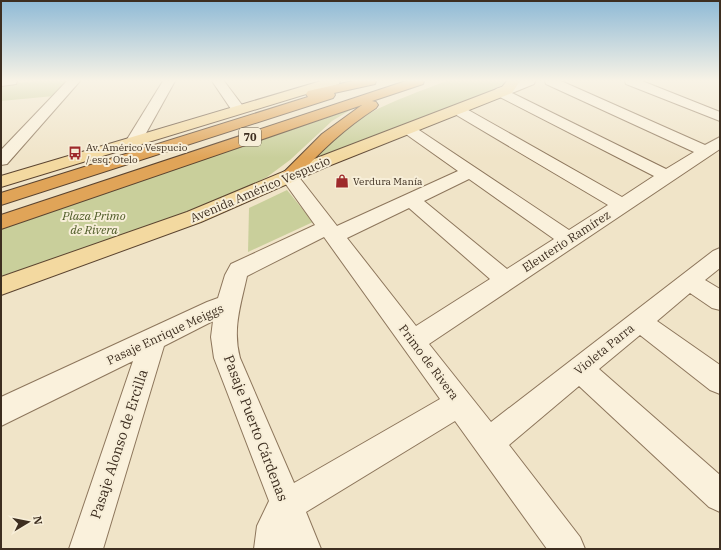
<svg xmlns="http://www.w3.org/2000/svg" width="721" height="550" font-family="'IBM Plex Serif',serif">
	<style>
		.green { fill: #c9cf9b }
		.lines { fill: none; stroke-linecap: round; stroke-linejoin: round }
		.minor-casing { stroke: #8d765c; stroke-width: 2 }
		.major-casing { stroke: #5b4430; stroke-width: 2 }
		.highway-casing { stroke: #5b4430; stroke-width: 2 }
		.minor { fill: #faf1dc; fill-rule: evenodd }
		.major { fill: #f3d9a0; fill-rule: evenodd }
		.highway { fill: #e0a458; fill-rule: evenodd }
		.labels { text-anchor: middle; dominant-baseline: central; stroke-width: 4; stroke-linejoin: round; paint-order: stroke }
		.far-poi-label { font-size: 10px; fill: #3d2e20; stroke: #f7eed8; text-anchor: start }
		.shield { fill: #f7eed8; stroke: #756857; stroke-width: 1 }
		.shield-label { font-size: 11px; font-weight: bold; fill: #3d2e20 }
		.street-label { font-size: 12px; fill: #3d2e20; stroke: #f7eed8 }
		.park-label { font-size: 12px; font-style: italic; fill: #4d5a26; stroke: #f7eed8 }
		.near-street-label { font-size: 14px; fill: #3d2e20; stroke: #f7eed8 }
	</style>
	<rect width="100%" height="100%" fill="#f0e4c8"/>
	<g class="green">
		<path d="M 36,81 L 68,81 L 54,96 L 1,101 L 1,84 Z"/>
		<path d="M 446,81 L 507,81 L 496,89 L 299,167 C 321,148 344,127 370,113 C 394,100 421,91 446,81 Z"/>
		<path d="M 352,109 L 332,121 L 290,160 L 267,177 L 227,198 L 97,246 L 1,276 L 1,229 Z"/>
		<path d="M 287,190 L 313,222 L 248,252 L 249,208 Z"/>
	</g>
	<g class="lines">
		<g class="minor-casing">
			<g id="minor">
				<path d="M 1,81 L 17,81 L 16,84 L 1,86 Z"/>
				<path d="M 67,81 L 80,81 L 7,164 L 1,165 L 1,150 Z"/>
				<path d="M 163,81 L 175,81 L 140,144 L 134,146 L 128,144 L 126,141 Z"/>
				<path d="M 212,81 L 224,81 L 245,109 L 243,112 L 238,113 L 233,112 Z"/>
				<path d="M 518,81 L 535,81 L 534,84 L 512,93 L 666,169 L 694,152 L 546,84 L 545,81 L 561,81 L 705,145 L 720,137 L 720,149 L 429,344 L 491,422 L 713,251 L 720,248 L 720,268 L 705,280 L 720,289 L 720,310 L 712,308 L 690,293 L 657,321 L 720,365 L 720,394 L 710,390 L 640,335 L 599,369 L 720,475 L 720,512 L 709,507 L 579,386 L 509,445 L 580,537 L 585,549 L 547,549 L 455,421 L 306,512 L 321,549 L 254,549 L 257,526 L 269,501 L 214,358 L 211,337 L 213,321 L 164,346 L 103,549 L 69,549 L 133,361 L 1,426 L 1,397 L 207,302 L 218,298 L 225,275 L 231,264 L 315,225 L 280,176 L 283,172 L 289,171 L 295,172 L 337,226 L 458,171 L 403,132 L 400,129 L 403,126 L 408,124 L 413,126 L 569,230 L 608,205 L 453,113 L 451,110 L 453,107 L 458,106 L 463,107 L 622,197 L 654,176 L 496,95 L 494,92 L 496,89 ZM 469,179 L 554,239 L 507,269 L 424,201 ZM 409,208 L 490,279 L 416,326 L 347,238 ZM 324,237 L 440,399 L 294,483 L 240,358 C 232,329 241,304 247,276 Z"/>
				<path d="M 625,81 L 642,81 L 720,112 L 720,121 L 626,84 Z"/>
			</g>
		</g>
		<g class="major-casing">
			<g id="major">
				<path d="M 321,81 L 340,81 L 339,84 L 1,187 L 1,176 Z"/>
				<path d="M 507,81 L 520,81 L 512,93 L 326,167 L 201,222 L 1,295 L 1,277 L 187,212 L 314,159 L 502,87 Z"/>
			</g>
		</g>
		<g class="highway-casing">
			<g id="highway">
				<path d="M 353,81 L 376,81 L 375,84 L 334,93 L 335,95 L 333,98 L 1,205 L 1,193 L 308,97 L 306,94 L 308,91 Z"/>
				<path d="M 406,81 L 424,81 L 423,84 L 372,101 L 376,102 L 378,105 L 376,108 C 345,128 319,152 295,180 L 289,181 L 283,180 L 280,176 L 322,134 L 362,105 L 1,229 L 1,215 Z"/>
			</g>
		</g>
		<use href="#minor" class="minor"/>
		<use href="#major" class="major"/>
		<use href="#highway" class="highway"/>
	</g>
	<linearGradient id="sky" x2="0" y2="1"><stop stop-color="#8fbad6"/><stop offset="0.51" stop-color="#f8f3e6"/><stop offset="1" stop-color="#f8f3e6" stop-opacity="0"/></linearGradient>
	<rect width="721" height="158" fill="url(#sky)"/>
	<defs>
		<g id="bus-bare" transform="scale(1.08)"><path d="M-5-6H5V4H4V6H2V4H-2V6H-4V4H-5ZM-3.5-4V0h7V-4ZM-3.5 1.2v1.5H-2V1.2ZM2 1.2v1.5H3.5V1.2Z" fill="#9e2a2b" stroke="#f7eed8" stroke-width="2.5" paint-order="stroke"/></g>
		<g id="shop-bare" transform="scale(1.08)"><path d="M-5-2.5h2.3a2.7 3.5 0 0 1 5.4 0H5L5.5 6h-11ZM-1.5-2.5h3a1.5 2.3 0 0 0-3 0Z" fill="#9e2a2b" stroke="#f7eed8" stroke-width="2.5" paint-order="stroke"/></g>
	</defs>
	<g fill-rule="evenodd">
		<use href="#bus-bare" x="75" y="153"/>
		<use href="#shop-bare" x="342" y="181"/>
	</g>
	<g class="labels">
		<g class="far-poi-label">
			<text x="86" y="147">Av. Américo Vespucio<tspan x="86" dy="12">/ esq. Otelo</tspan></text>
			<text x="353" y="181">Verdura Manía</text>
		</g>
		<rect class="shield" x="239" y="128" width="22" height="18" rx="3"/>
		<g class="shield-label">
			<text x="250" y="137">70</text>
		</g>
		<g class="street-label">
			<text transform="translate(260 189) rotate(-23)">Avenida Américo Vespucio</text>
			<text transform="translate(566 241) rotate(-33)">Eleuterio Ramírez</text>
			<text transform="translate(165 334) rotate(-25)">Pasaje Enrique Meiggs</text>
			<text transform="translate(604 349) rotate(-39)">Violeta Parra</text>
			<text transform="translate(429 362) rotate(53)">Primo de Rivera</text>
		</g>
		<g class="park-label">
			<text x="94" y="215">Plaza Primo<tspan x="94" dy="14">de Rivera</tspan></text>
		</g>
		<g class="near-street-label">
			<text transform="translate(256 428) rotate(69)">Pasaje Puerto Cárdenas</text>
			<text transform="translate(119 444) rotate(-72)">Pasaje Alonso de Ercilla</text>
		</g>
	</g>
	<rect width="721" height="550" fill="none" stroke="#3d2e20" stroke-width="4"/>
	<g transform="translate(28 522) rotate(80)" stroke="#f7eed8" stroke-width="3" paint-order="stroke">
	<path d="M0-3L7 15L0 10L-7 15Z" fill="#3d2e20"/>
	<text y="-6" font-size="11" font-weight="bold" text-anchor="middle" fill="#3d2e20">N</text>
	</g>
</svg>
